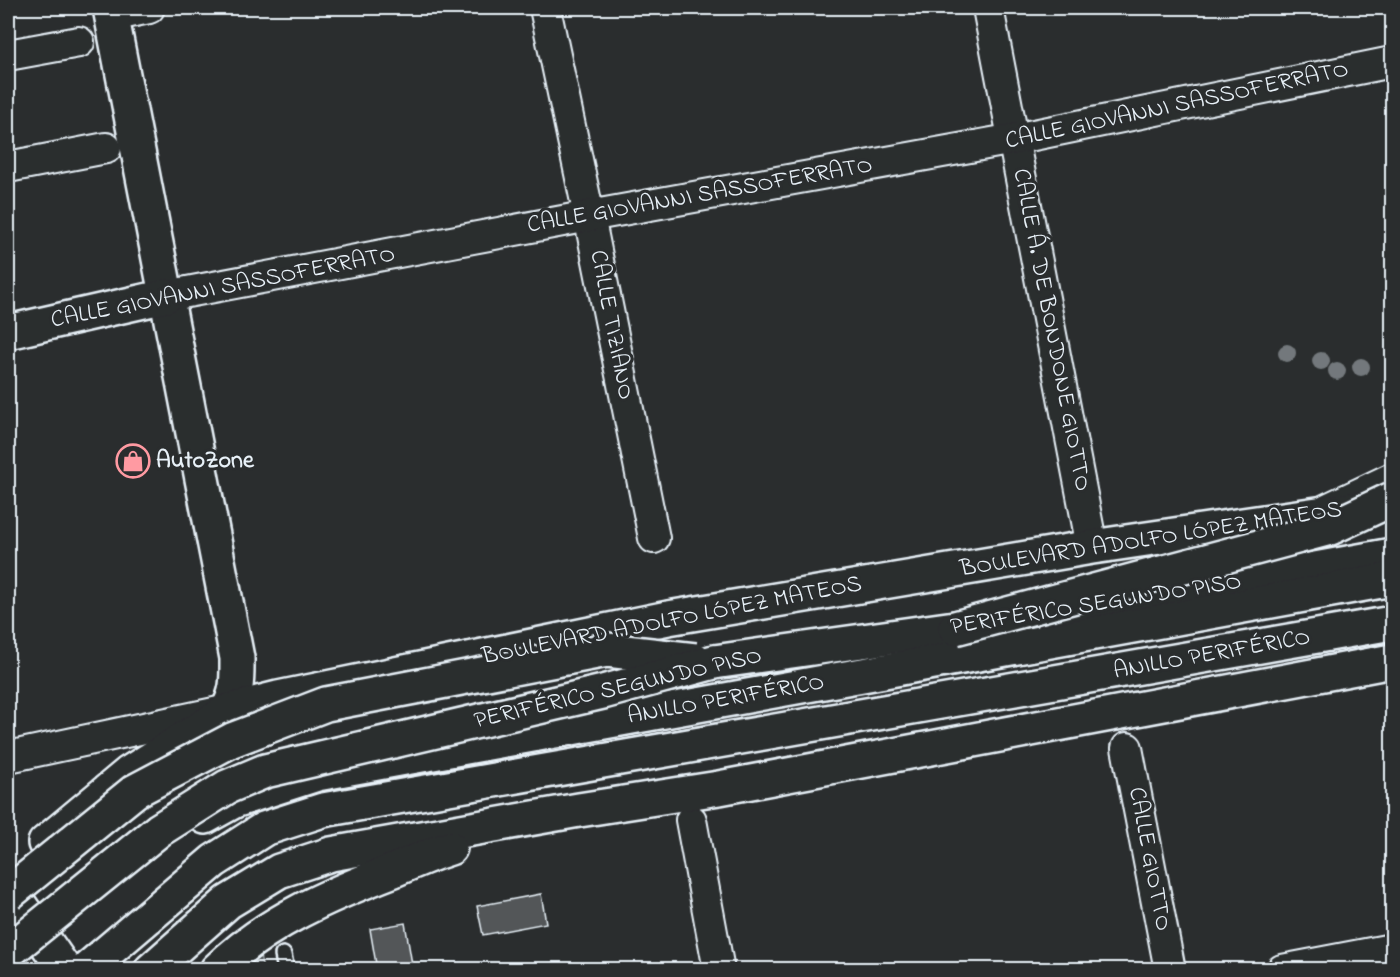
<svg xmlns="http://www.w3.org/2000/svg" width="1400" height="977" font-family="'Indie Flower',sans-serif">
	<style>
		.green { fill: #424648; stroke: #959ca0; stroke-width: 1.5 }
		.building { fill: #535759; stroke: #e8f1f8; stroke-width: 1.5 }
		.lines { fill: none; stroke-linecap: round; stroke-linejoin: round }
		.service-casing { stroke: #e8f1f8; stroke-width: 20 }
		.minor-casing { stroke: #e8f1f8; stroke-width: 34 }
		.tertiary-casing { stroke: #e8f1f8; stroke-width: 38 }
		.secondary-casing { stroke: #e8f1f8; stroke-width: 38 }
		.motorway-casing { stroke: #e8f1f8; stroke-width: 38 }
		.service { stroke: #2a2d2e; stroke-width: 15 }
		.minor { stroke: #2a2d2e; stroke-width: 30 }
		.tertiary { stroke: #2a2d2e; stroke-width: 33 }
		.secondary { stroke: #2a2d2e; stroke-width: 33 }
		.motorway { stroke: #2a2d2e; stroke-width: 33 }
		.motorway-bridge-casing { stroke: #e8f1f8; stroke-width: 38; stroke-linecap: butt }
		.motorway-bridge { stroke: #2a2d2e; stroke-width: 33 }
		.tree { fill: #73787b }
		.labels { text-anchor: middle; dominant-baseline: central; stroke-width: 6; stroke-linejoin: round; paint-order: stroke }
		.street-label { font-size: 24px; fill: #e8f1f8; stroke: #2a2d2e }
		.poi-label { font-size: 24px; font-weight: bold; fill: #e8f1f8; stroke: #2a2d2e; text-anchor: start }
	</style>
	<rect width="100%" height="100%" fill="#2a2d2e"/>
	<filter id="ink" filterUnits="userSpaceOnUse"><feTurbulence type="fractalNoise" baseFrequency=".0167" numOctaves="2"/><feDisplacementMap in="SourceGraphic" scale="12" xChannelSelector="R" yChannelSelector="G"/><feConvolveMatrix kernelMatrix="1 2 1 2 8 2 1 2 1" color-interpolation-filters="sRGB"/></filter>
	<g filter="url(#ink)">
		<path class="green" d="M 258,946 L 263,969 L 228,970 Z"/>
		<g class="building">
			<path d="M 541,894 L 546,923 L 483,935 L 477,906 Z"/>
			<path d="M 405,923 L 413,970 L 377,970 L 370,929 Z"/>
		</g>
		<g class="lines">
			<g class="service-casing">
				<path id="service" d="M 283,955 L 286,970"/>
			</g>
			<g class="minor-casing">
				<g id="minor">
					<path d="M 545,8 L 589,216 L 654,538"/>
					<path d="M 988,8 L 1092,547"/>
					<path d="M 111,16 L 149,8"/>
					<path d="M 8,55 L 79,42"/>
					<path d="M 8,167 L 106,148"/>
					<path d="M 166,296 L 589,216 L 1014,139 L 1392,62"/>
					<path d="M 1327,509 L 1392,478"/>
					<path d="M 1127,748 L 1170,970"/>
					<path d="M 8,757 L 224,711"/>
					<path d="M 691,820 L 719,970"/>
					<path d="M 1282,970 L 1392,949"/>
				</g>
			</g>
			<g class="tertiary-casing">
				<g id="tertiary">
					<path d="M 110,8 L 237,658 C 237,679 238,692 227,711"/>
					<path d="M 8,332 L 166,296"/>
				</g>
			</g>
			<g class="secondary-casing">
				<g id="secondary">
					<path d="M 45,843 L 129,773 L 227,711 L 278,698 L 668,618 L 1092,547 L 1359,508"/>
					<path d="M 8,888 L 65,970"/>
					<path d="M 151,970 L 228,902 L 279,871 L 331,854 L 579,810 L 719,788 L 1392,661"/>
					<path d="M 217,970 C 265,922 331,894 394,870 C 412,862 431,854 450,848"/>
				</g>
			</g>
			<g class="motorway-casing">
				<g id="motorway">
					<path d="M 1049,614 L 1133,602 L 1392,555"/>
					<path d="M 714,662 L 983,624"/>
					<path d="M 205,817 L 234,801 L 317,774 L 1392,579"/>
					<path d="M 86,970 L 214,861 L 264,829 L 323,810 L 1392,623"/>
				</g>
			</g>
			<use href="#service" class="service"/>
			<use href="#minor" class="minor"/>
			<use href="#tertiary" class="tertiary"/>
			<use href="#secondary" class="secondary"/>
			<use href="#motorway" class="motorway"/>
			<g class="motorway-bridge-casing">
				<g id="motorway-bridge">
					<path d="M 955,628 L 1330,528 L 1392,499"/>
					<path d="M 8,894 L 135,791 L 232,740 L 326,704 L 607,650 L 695,660"/>
					<path d="M 8,952 L 159,830 L 227,787 L 265,771 L 603,692 L 714,662"/>
				</g>
			</g>
			<use href="#motorway-bridge" class="motorway-bridge"/>
		</g>
		<g class="tree">
			<circle cx="1287" cy="353" r="9"/>
			<circle cx="1321" cy="361" r="9"/>
			<circle cx="1361" cy="367" r="9"/>
			<circle cx="1337" cy="371" r="9"/>
		</g>
	</g>
	<defs>
		<g id="shop-ring" transform="scale(1.725)"><circle r="9.5" fill="#2a2d2e" stroke="#ff9aa2" stroke-width="1.5"/><path d="M-5-2.5h2.3a2.7 3.5 0 0 1 5.4 0H5L5.5 6h-11ZM-1.5-2.5h3a1.5 2.3 0 0 0-3 0Z" fill="#ff9aa2"/></g>
	</defs>
	<g fill-rule="evenodd">
		<use href="#shop-ring" x="133" y="461"/>
	</g>
	<g class="labels">
		<g class="street-label">
			<text transform="translate(1177 106) rotate(-12)">CALLE GIOVANNI SASSOFERRATO</text>
			<text transform="translate(700 196) rotate(-10)">CALLE GIOVANNI SASSOFERRATO</text>
			<text transform="translate(223 288) rotate(-11)">CALLE GIOVANNI SASSOFERRATO</text>
			<text transform="translate(611 325) rotate(79)">CALLE TIZIANO</text>
			<text transform="translate(1051 330) rotate(79)">CALLE Á. DE BONDONE GIOTTO</text>
			<text transform="translate(1151 540) rotate(-9)">BOULEVARD ADOLFO LÓPEZ MATEOS</text>
			<text transform="translate(1096 605) rotate(-9)">PERIFÉRICO SEGUNDO PISO</text>
			<text transform="translate(672 621) rotate(-11)">BOULEVARD ADOLFO LÓPEZ MATEOS</text>
			<text transform="translate(1212 655) rotate(-10)">ANILLO PERIFÉRICO</text>
			<text transform="translate(618 689) rotate(-13)">PERIFÉRICO SEGUNDO PISO</text>
			<text transform="translate(726 700) rotate(-10)">ANILLO PERIFÉRICO</text>
			<text transform="translate(1149 859) rotate(79)">CALLE GIOTTO</text>
		</g>
		<g class="poi-label">
			<text x="156" y="461">AutoZone</text>
		</g>
	</g>
	<rect width="1400" height="977" fill="none" stroke="#2a2d2e" stroke-width="30"/>
	<rect x="15" y="15" width="1370" height="947" fill="none" stroke="#e8f1f8" stroke-width="2" filter="url(#ink)"/>
</svg>
